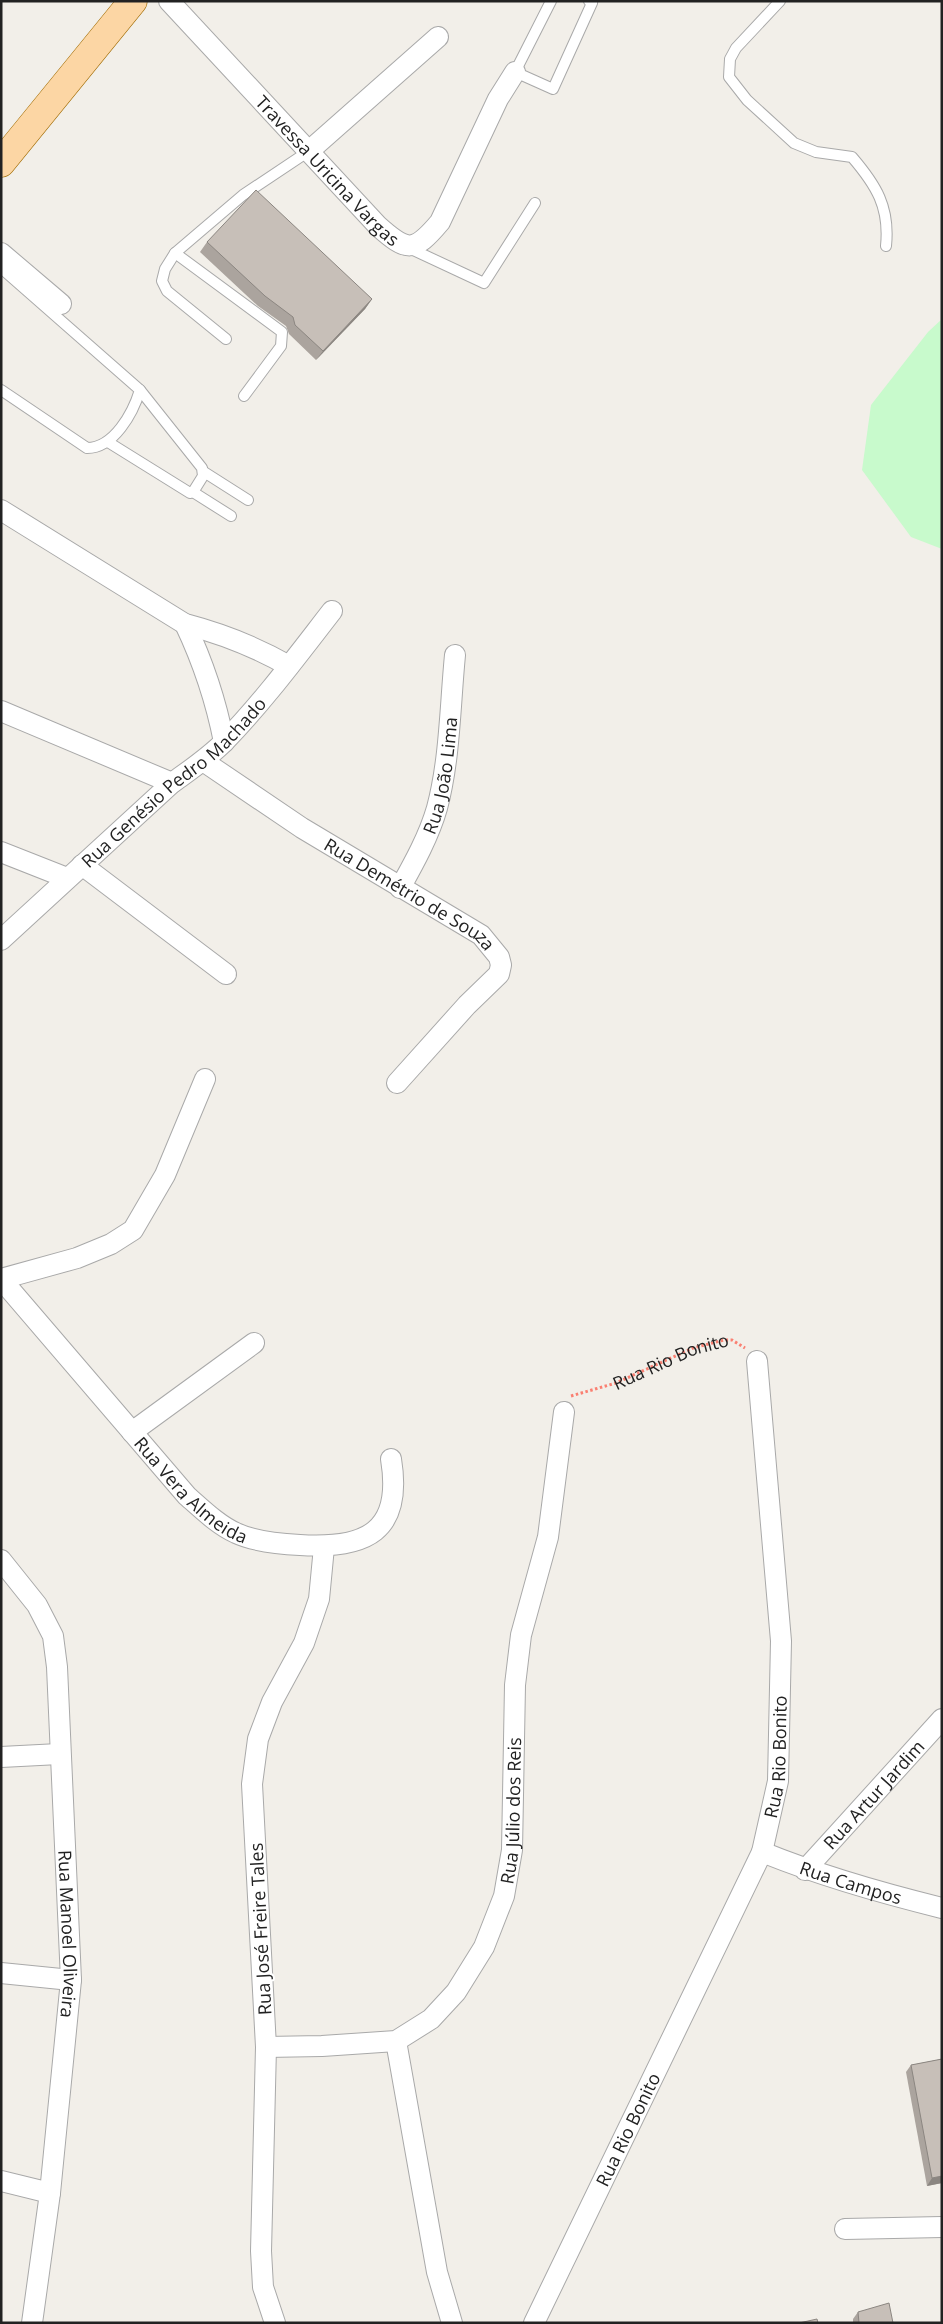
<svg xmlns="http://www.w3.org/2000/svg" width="943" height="2324" font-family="'Open Sans',sans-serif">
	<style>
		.park { fill: #c8facc }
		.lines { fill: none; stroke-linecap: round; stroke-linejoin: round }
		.lane-casing { stroke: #a9a9a9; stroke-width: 12 }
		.street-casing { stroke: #a9a9a9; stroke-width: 22 }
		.primary-casing { stroke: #a06b00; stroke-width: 29 }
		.path { stroke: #fa8072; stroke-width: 3; stroke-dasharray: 2.5 2.5; stroke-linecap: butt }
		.lane { stroke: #fff; stroke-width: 10 }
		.street { stroke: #fff; stroke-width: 20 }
		.primary { stroke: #fcd6a4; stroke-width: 28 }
		.wall { fill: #aba49e }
		.shaded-wall { fill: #8b8681 }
		.building { fill: #c7bfb8; stroke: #8b8681 }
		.labels { text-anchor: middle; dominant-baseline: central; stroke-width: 4; stroke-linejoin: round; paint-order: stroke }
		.street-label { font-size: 18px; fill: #222; stroke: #fff }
	</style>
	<rect width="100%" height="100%" fill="#f2efe9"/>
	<path class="park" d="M 942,319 L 942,549 L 911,537 L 862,470 L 871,405 L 928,332 Z"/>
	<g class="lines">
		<g class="lane-casing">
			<g id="lane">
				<path d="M 551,1 L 515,72 L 553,89 L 592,3 L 589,1"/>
				<path d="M 780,1 L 736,48 L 730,59 L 729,77 L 747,100 L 794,143 L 816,152 L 852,157 C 876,185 890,207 886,246"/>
				<path d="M 409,248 L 484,283 L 535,203"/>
				<path d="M 175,253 L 282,332 L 281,346 L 244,396"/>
				<path d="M 1,268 L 140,390 C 133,413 114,448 87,448 L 1,390"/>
				<path d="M 226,339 L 167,291 L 162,281 L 165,269 L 175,253 L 243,195 L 309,151"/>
				<path d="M 108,442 L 190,493 L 193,492 L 203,476 L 202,468 L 140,390"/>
				<path d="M 204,472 L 248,500"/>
				<path d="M 193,492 L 231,516"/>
			</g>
		</g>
		<g class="street-casing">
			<g id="street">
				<path id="s2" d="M 169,1 L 378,226 C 407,252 414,253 440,222 L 498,99 L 515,72"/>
				<path d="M 309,151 L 438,37"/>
				<path d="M 1,253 L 61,304"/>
				<path d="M 1,510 L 185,624 C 223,634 256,647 289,666"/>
				<path d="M 185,624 C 203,662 216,701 224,742"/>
				<path d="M 1,711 L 172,783"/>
				<path id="s3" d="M 203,761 L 302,828 L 481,935 L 499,957 L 501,965 L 499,974 L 467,1005 L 397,1083"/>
				<path d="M 1,852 L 67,878"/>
				<path d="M 82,865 L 226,974"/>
				<path id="s4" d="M 400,888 C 414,863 429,836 437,808 C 450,759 450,706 455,655"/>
				<path id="s5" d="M 1,940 L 172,783 C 190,770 208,758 224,742 C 263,702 297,656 332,611"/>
				<path id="s6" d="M 1,1279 L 187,1496 C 202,1509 218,1525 236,1533 C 255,1542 279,1544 300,1545 C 366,1549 403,1532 391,1459"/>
				<path d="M 1,1279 L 77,1258 L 111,1244 L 133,1230 L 165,1175 L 205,1079"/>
				<path d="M 132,1432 L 254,1343"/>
				<path id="s7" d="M 1,1560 L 37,1605 L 53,1636 L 57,1667 L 71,1980 L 50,2193 L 32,2323"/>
				<path d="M 1,1757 L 59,1754"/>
				<path id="s8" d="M 762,1852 C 821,1876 881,1893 942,1908"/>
				<path id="s9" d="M 805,1870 L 942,1719"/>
				<path d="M 1,1973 L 71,1980"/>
				<path d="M 396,2041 L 437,2272 L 452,2323"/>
				<path id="s10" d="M 266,2047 L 322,2046 L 396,2041 L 431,2019 L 456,1992 L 484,1947 L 504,1896 L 512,1850 L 515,1685 L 521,1635 L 548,1537 L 564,1412"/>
				<path d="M 1,2181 L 50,2193"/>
				<path d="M 845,2229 L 942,2227"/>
				<path d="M 275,2323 L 263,2287 L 261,2251 L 266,2047 L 252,1784 L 258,1739 L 272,1702 L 304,1643 L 319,1599 L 324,1547"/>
				<path id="s11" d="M 534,2323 L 762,1852 L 778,1781 L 781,1641 L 757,1361"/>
			</g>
		</g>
		<g class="primary-casing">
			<path id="primary" d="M 1,163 L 133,1"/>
		</g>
		<path class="path" id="s1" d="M 571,1396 L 616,1383 L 693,1348 L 724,1340 L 732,1340 L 745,1348"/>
		<use href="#lane" class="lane"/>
		<use href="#street" class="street"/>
		<use href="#primary" class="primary"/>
	</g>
	<g class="wall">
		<path d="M 207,242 L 372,299 L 365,309 L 316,360 L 289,334 L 286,326 L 258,306 L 200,252 Z"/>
		<path d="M 942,2059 L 942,2183 L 927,2186 L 906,2072 L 911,2065 Z"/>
		<path d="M 858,2312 L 893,2323 L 853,2323 L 853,2319 Z"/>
	</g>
	<g class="shaded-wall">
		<path d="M 372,299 L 365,309 L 316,360 L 323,351 Z"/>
		<path d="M 942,2176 L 942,2183 L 927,2186 L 932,2178 Z"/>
	</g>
	<g class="building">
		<path d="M 256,190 L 372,299 L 323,351 L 295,325 L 293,317 L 265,296 L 207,242 Z"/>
		<path d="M 942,2059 L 942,2176 L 932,2178 L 911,2065 Z"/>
		<path d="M 889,2303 L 893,2323 L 859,2323 L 858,2312 Z"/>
		<path d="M 817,2319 L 818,2323 L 799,2323 Z"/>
	</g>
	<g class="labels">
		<g class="street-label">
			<text stroke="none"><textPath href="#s2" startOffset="232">Travessa Uricina Vargas</textPath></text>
			<text stroke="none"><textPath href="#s4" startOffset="121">Rua João Lima</textPath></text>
			<text stroke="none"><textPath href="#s5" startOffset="234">Rua Genésio Pedro Machado</textPath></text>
			<text stroke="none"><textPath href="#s3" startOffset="246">Rua Demétrio de Souza</textPath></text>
			<text stroke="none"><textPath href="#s1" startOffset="106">Rua Rio Bonito</textPath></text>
			<text stroke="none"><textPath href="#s6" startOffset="285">Rua Vera Almeida</textPath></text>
			<text stroke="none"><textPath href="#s11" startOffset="620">Rua Rio Bonito</textPath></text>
			<text stroke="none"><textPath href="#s9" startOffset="102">Rua Artur Jardim</textPath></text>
			<text stroke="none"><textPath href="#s10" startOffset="402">Rua Júlio dos Reis</textPath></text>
			<text stroke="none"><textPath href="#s8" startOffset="94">Rua Campos</textPath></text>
			<text transform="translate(260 1929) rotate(-93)">Rua José Freire Tales</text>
			<text stroke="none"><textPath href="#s7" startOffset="391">Rua Manoel Oliveira</textPath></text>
			<text stroke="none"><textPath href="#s11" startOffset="215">Rua Rio Bonito</textPath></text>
		</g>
	</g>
	<rect width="943" height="2324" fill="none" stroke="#222222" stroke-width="5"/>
</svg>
